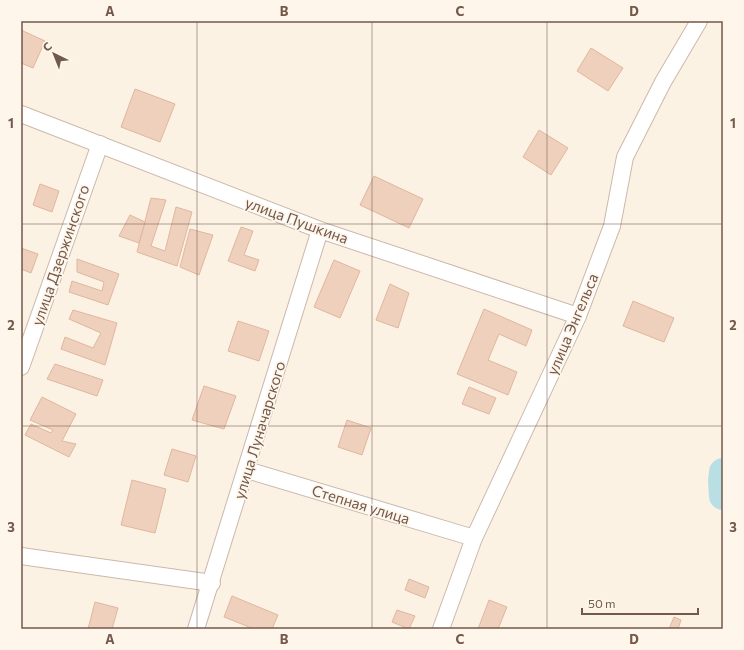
<svg xmlns="http://www.w3.org/2000/svg" width="744" height="650" font-family="Commissioner,sans-serif">
	<style>
		.lines { fill: none; stroke-linecap: round; stroke-linejoin: round }
		.river { stroke: #b9dfe4; stroke-width: 28 }
		.building { fill: #efd0bd; stroke: #e1b69e }
		.minor-casing { stroke: #ccb9ab; stroke-width: 18 }
		.minor { stroke: #fff; stroke-width: 16 }
		.grid { fill: none; stroke: #73584b; stroke-width: 1; stroke-opacity: 0.55 }
		.labels { text-anchor: middle; dominant-baseline: central; stroke-width: 3.5; stroke-linejoin: round; paint-order: stroke }
		.street-label { font-size: 15px; fill: #73584b; stroke: #fef6ea }
		.neatline { fill: none; stroke: #73584b; stroke-width: 1.5 }
		.grid-label { font-size: 13px; text-anchor: middle; font-weight: bold; fill: #73584b }
	</style>
	<rect width="100%" height="100%" fill="#fbf2e4"/>
	<g class="lines">
		<path class="river" d="M 723,472 L 722,481 L 723,496"/>
	</g>
	<g class="building">
		<path d="M 21,30 L 45,41 L 33,68 L 21,63 Z"/>
		<path d="M 591,48 L 623,68 L 608,91 L 577,71 Z"/>
		<path d="M 135,89 L 175,104 L 160,142 L 121,127 Z"/>
		<path d="M 539,130 L 568,148 L 551,175 L 523,157 Z"/>
		<path d="M 374,176 L 423,199 L 409,228 L 360,205 Z"/>
		<path d="M 40,184 L 59,191 L 52,212 L 33,205 Z"/>
		<path d="M 151,198 L 166,200 L 151,246 L 165,251 L 176,207 L 192,212 L 177,266 L 137,252 Z"/>
		<path d="M 130,215 L 145,222 L 139,243 L 119,236 Z"/>
		<path d="M 241,227 L 253,231 L 244,255 L 259,260 L 255,271 L 228,261 Z"/>
		<path d="M 190,229 L 213,235 L 199,275 L 180,267 Z"/>
		<path d="M 21,248 L 38,254 L 31,273 L 21,269 Z"/>
		<path d="M 77,259 L 119,274 L 108,305 L 69,292 L 72,281 L 102,291 L 104,282 L 77,272 Z"/>
		<path d="M 334,260 L 360,271 L 340,318 L 314,307 Z"/>
		<path d="M 390,284 L 409,293 L 398,328 L 376,320 Z"/>
		<path d="M 633,301 L 674,318 L 664,342 L 623,326 Z"/>
		<path d="M 484,309 L 532,330 L 526,346 L 499,334 L 488,360 L 517,372 L 508,395 L 457,374 Z"/>
		<path d="M 73,310 L 117,323 L 105,365 L 61,349 L 65,337 L 93,348 L 101,333 L 69,319 Z"/>
		<path d="M 238,321 L 269,331 L 259,361 L 228,351 Z"/>
		<path d="M 55,364 L 103,380 L 97,396 L 47,379 Z"/>
		<path d="M 204,386 L 236,396 L 224,429 L 192,420 Z"/>
		<path d="M 469,387 L 496,398 L 489,414 L 462,404 Z"/>
		<path d="M 42,397 L 76,414 L 62,441 L 76,444 L 69,457 L 25,435 L 31,424 L 51,433 L 53,430 L 30,420 Z"/>
		<path d="M 347,420 L 371,428 L 362,455 L 338,447 Z"/>
		<path d="M 172,449 L 196,456 L 188,482 L 164,475 Z"/>
		<path d="M 132,480 L 166,489 L 155,533 L 121,525 Z"/>
		<path d="M 409,579 L 429,587 L 425,598 L 405,590 Z"/>
		<path d="M 232,596 L 278,615 L 272,629 L 254,629 L 224,617 Z"/>
		<path d="M 489,600 L 507,607 L 498,629 L 478,629 Z"/>
		<path d="M 95,602 L 118,608 L 112,629 L 88,629 Z"/>
		<path d="M 397,610 L 415,616 L 409,629 L 392,622 Z"/>
		<path d="M 674,617 L 681,620 L 678,629 L 669,629 Z"/>
	</g>
	<g class="lines">
		<g class="minor-casing">
			<g id="minor">
				<path d="M 21,114 L 320,230 L 578,316"/>
				<path d="M 21,367 L 100,144"/>
				<path d="M 247,470 L 474,538"/>
				<path d="M 21,556 L 212,583"/>
				<path d="M 196,629 L 320,230"/>
				<path d="M 441,629 L 474,538 L 578,316 L 612,226 L 625,157 L 663,82 L 699,21"/>
			</g>
		</g>
		<use href="#minor" class="minor"/>
	</g>
	<path class="grid" d="M 197,21 L 197,629M 372,21 L 372,629M 547,21 L 547,629M 21,224 L 723,224M 21,426 L 723,426"/>
	<g class="labels">
		<g class="street-label">
			<text transform="translate(297 220) rotate(20)">улица Пушкина</text>
			<text transform="translate(60 255) rotate(-71)">улица Дзержинского</text>
			<text transform="translate(572 324) rotate(-67)">улица Энгельса</text>
			<text transform="translate(259 430) rotate(-73)">улица Луначарского</text>
			<text transform="translate(361 504) rotate(17)">Степная улица</text>
		</g>
	</g>
	<rect width="744" height="650" fill="none" stroke="#fef6ea" stroke-width="44"/>
	<g transform="translate(54 54) rotate(317)" stroke="#fef6ea" stroke-width="3" paint-order="stroke">
	<path d="M0-3L7 15L0 10L-7 15Z" fill="#73584b"/>
	<text y="-6" font-size="11" font-weight="bold" text-anchor="middle" fill="#73584b">С</text>
	</g>
	<path d="M582 608v6h116v-6" fill="none" stroke="#73584b" stroke-width="2"/>
	<text x="588" y="608" font-size="12" fill="#73584b" stroke="#fef6ea" stroke-width="3" paint-order="stroke">50 m</text>
	<rect x="22" y="22" width="700" height="606" class="neatline"/>
	<g class="grid-label">
		<text x="110" y="16">A</text>
		<text x="284" y="16">B</text>
		<text x="460" y="16">C</text>
		<text x="634" y="16">D</text>
		<text x="11" y="128">1</text>
		<text x="733" y="128">1</text>
		<text x="11" y="330">2</text>
		<text x="733" y="330">2</text>
		<text x="11" y="532">3</text>
		<text x="733" y="532">3</text>
		<text x="110" y="644">A</text>
		<text x="284" y="644">B</text>
		<text x="460" y="644">C</text>
		<text x="634" y="644">D</text>
	</g>
</svg>
